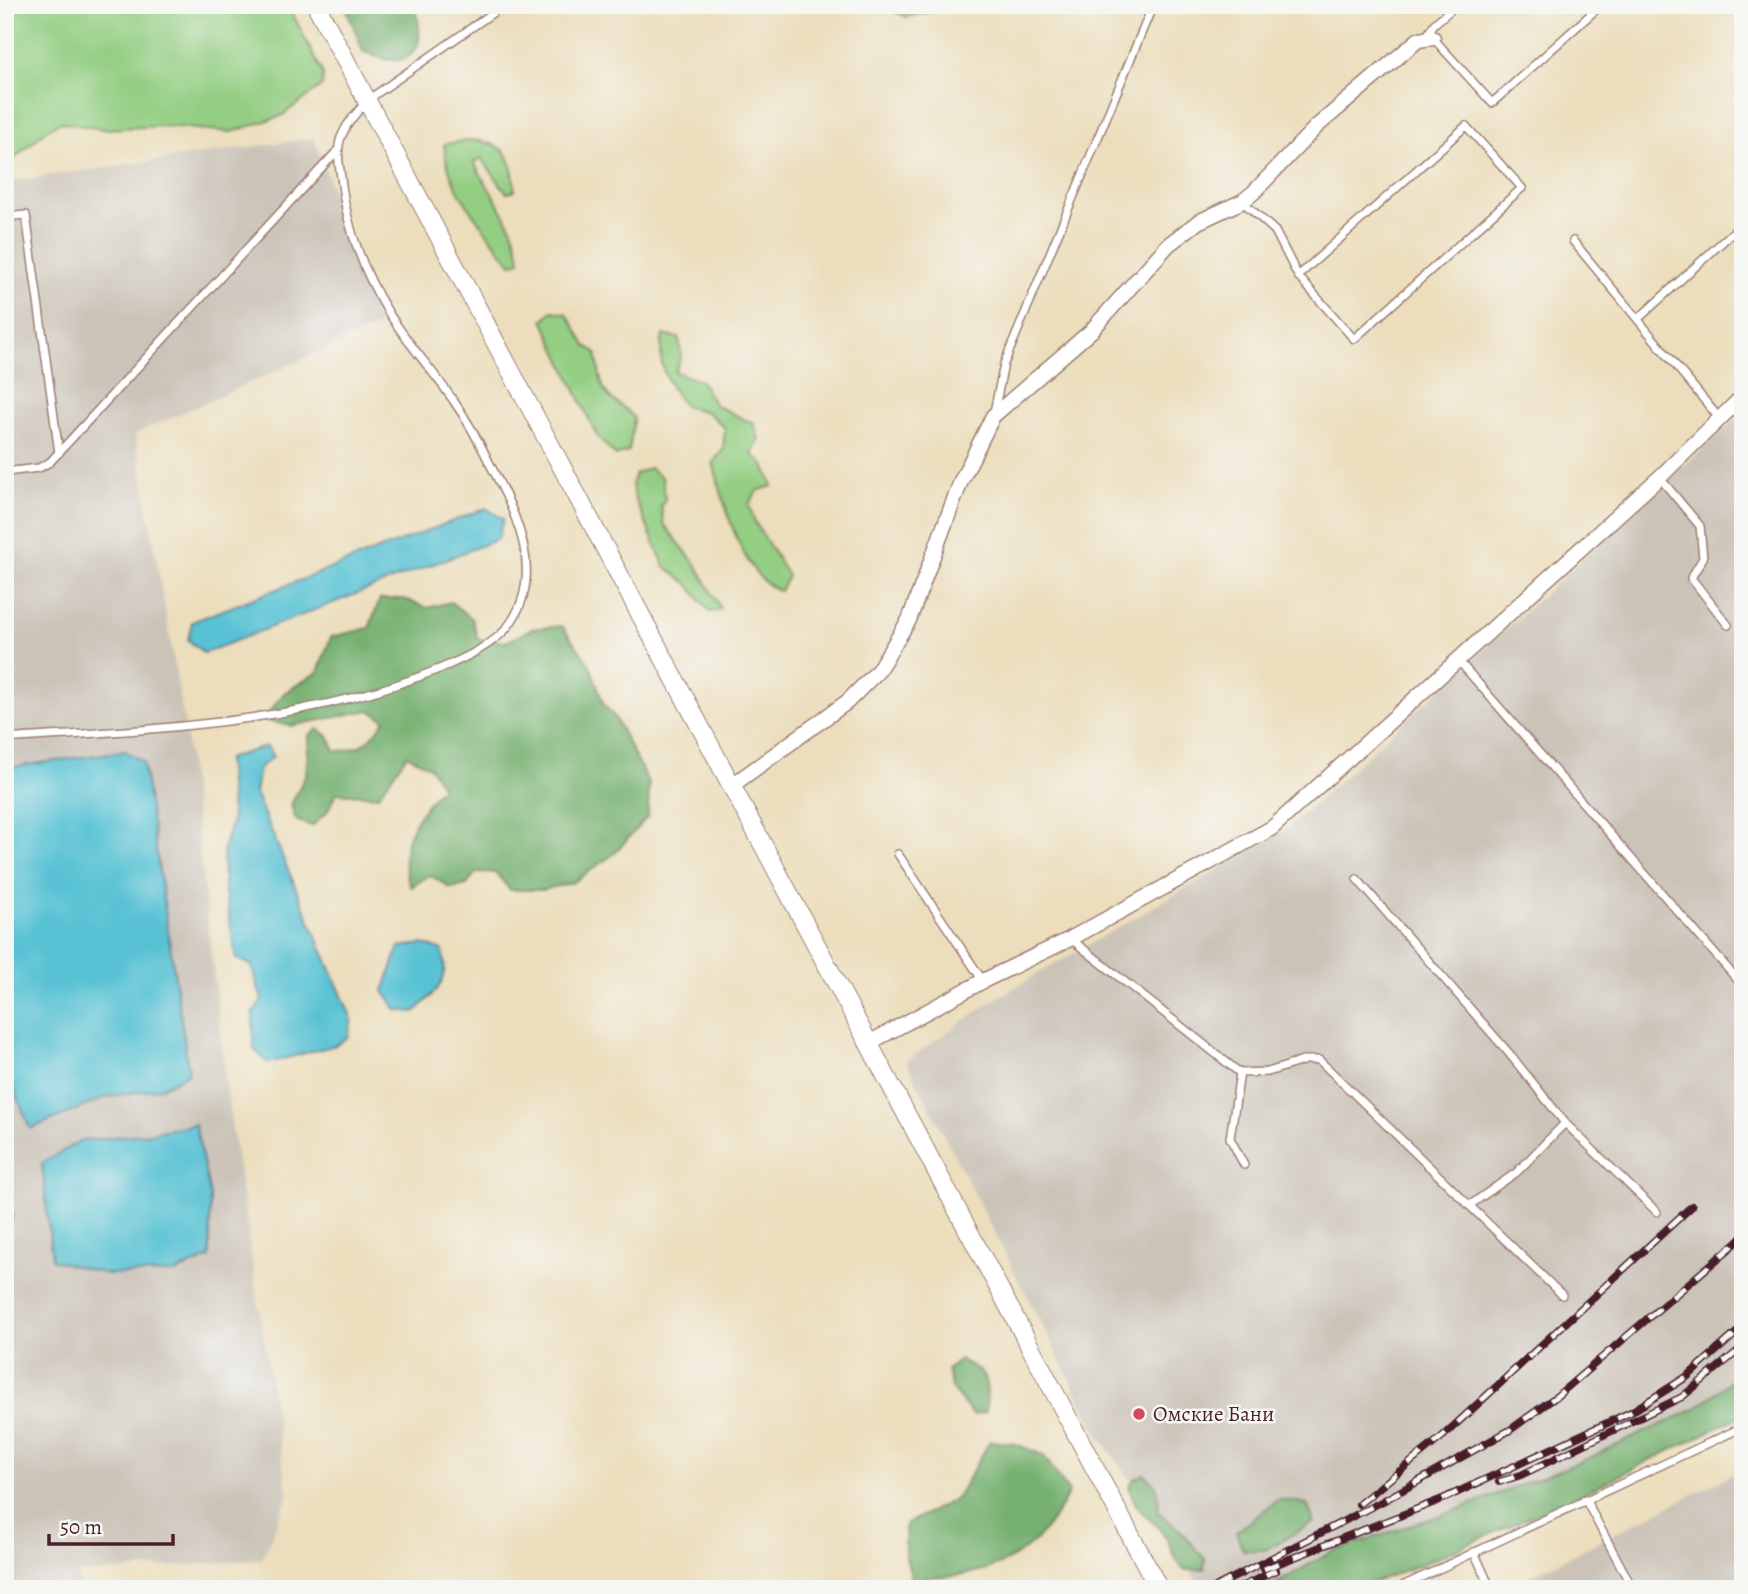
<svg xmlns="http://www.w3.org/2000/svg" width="1748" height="1594" font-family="Alegreya,serif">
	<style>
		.industrial { fill: #cbc3b8 }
		.green { fill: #93ce82; stroke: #6e7656; stroke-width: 2 }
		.forest { fill: #76b170; stroke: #60684e; stroke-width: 2 }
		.water { fill: #58c2d4; stroke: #517080; stroke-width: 2 }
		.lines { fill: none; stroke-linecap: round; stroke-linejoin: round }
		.service-casing { stroke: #9b7e74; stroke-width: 10 }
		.minor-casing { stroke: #9b7e74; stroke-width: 17 }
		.tertiary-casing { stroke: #9b7e74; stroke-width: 20 }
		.service { stroke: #fff; stroke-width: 7 }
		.minor { stroke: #fff; stroke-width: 14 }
		.tertiary { stroke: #fff; stroke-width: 18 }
		.rail-casing { stroke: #4a1f2b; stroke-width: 8 }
		.rail { stroke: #f6f6f2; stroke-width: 5; stroke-dasharray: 16; stroke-linecap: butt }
		.poi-dot { fill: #d1495b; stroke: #f6f6f2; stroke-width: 2.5 }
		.labels { text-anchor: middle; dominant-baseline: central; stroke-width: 5; stroke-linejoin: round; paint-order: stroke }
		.poi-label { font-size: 21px; fill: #4a1f2b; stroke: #f6f6f2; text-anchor: start }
	</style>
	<rect width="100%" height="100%" fill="#f6f6f2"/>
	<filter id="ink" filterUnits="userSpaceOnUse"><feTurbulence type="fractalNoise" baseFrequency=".0143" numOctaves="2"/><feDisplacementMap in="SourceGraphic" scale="14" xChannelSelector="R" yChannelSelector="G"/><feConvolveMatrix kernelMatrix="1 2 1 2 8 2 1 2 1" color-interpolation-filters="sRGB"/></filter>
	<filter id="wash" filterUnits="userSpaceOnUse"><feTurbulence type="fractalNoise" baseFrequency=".00686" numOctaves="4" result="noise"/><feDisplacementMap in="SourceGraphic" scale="28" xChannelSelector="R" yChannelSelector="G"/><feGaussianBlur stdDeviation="1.57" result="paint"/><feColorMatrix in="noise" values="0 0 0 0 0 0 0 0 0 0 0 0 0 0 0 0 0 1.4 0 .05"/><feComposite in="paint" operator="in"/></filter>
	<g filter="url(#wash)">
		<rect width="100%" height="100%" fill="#ecdebc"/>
		<g class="industrial">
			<path d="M 314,138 L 379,325 L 135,434 L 185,726 L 229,1108 L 288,1497 L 262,1559 L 79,1574 L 81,1589 L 5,1589 L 5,182 Z"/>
			<path d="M 1743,412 L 1743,1403 L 1336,1589 L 1201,1589 L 1180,1550 L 1098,1434 L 906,1061 L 995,999 L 1286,830 Z"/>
			<path d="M 1743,1469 L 1743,1589 L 1504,1589 Z"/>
		</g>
		<g class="green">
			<path d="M 5,5 L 288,5 L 323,74 L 322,86 L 281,116 L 232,132 L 164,126 L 103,129 L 59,122 L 44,132 L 5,167 Z"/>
			<path d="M 879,5 L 959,5 L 907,17 Z"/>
			<path d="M 473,140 C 508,144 512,156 515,190 L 507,193 L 481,158 L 474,162 C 490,195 517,223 520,261 L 511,264 C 485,229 446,188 444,144 Z"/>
			<path d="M 552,311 L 567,314 L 586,346 L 596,352 C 600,369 598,387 612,399 C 620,406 627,409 634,418 L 629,451 L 616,456 L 597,436 L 543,320 Z"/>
			<path d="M 663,335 L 679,338 L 681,357 L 675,372 L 701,381 L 715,405 L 754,424 L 759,440 L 752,454 L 764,465 L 773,486 L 757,491 L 749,505 L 755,522 L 788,576 L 780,591 C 742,579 722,498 713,462 L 723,450 L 725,428 L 707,412 L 684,406 C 667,383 656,364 663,335 Z"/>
			<path d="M 650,468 L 662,478 L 665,499 L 661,507 L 664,524 L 697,566 L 721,609 L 710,612 L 687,583 L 665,567 L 635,499 L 632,484 L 635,474 Z"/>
		</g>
		<g class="forest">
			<path d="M 345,5 L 414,5 C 430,53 408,73 363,51 Z"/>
			<path d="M 380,599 L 404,599 L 427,608 L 451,602 L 472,619 L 478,639 L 506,642 L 531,629 L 562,626 L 590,665 L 604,705 L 614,716 L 649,784 L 648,816 L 615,853 L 574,882 L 543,890 L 510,890 L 496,873 L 476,872 L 467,885 L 450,888 L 430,875 L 411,887 C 393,848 415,816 442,787 L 430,767 L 407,755 L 378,796 L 336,793 L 327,812 L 312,826 L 296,820 L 291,805 L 306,774 L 309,735 L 318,729 L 328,736 L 335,751 C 359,751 372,741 385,720 L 370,710 L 291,726 L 263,720 L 284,693 L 318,672 L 331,637 L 369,628 Z"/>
			<path d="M 960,1360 C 989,1372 988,1382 986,1412 L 973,1415 L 952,1390 L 947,1370 Z"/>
			<path d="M 1743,1371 L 1743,1415 L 1582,1494 L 1432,1560 L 1356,1589 L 1267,1589 L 1333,1551 L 1454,1511 L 1580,1462 L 1695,1409 Z"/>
			<path d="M 990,1441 L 1016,1444 L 1043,1455 L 1069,1492 C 1033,1563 987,1579 911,1577 L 905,1553 L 905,1524 L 956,1499 Z"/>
			<path d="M 1144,1474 C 1161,1487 1159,1493 1158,1512 L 1179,1529 L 1205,1559 L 1204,1569 L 1184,1570 C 1172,1558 1173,1548 1165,1536 C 1150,1515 1137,1516 1129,1487 L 1134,1479 Z"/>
			<path d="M 1279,1499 L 1307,1504 L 1314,1522 L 1265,1550 L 1243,1550 L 1236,1532 Z"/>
		</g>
		<g class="water">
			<path d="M 486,508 L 503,519 L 498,539 L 204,653 L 188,640 L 192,622 Z"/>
			<path d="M 267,746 L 273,757 L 259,768 L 255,793 L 352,1019 L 348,1037 L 336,1045 L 268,1063 L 254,1049 L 253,1014 L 262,1000 L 251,965 L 236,958 L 224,887 L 223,850 L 232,821 L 227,759 Z"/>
			<path d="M 125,751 L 143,762 L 189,1073 L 161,1088 L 107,1097 L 30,1129 L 5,1065 L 5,768 Z"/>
			<path d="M 423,944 L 442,950 C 451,983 436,990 415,1012 L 397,1010 L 384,991 L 399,947 Z"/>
			<path d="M 195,1124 L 210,1195 L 210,1257 L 175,1273 L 107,1274 L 52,1260 L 42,1163 L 80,1141 L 151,1133 Z"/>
			<path d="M 5,1182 L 13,1215 L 5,1243 Z"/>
		</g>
	</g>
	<g filter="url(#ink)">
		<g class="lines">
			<g class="service-casing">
				<g id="service">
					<path d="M 1426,37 L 1434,24 L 1456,5"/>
					<path d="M 1433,38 L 1492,103 L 1601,5"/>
					<path d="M 1243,202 L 1275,231 L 1298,276 L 1354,339 L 1522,188 L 1466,126 L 1298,276"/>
					<path d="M 5,217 L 26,215 L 59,453"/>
					<path d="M 1573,241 L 1719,418"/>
					<path d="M 1638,319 L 1743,223"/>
					<path d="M 994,412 L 1004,364 L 1153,5"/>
					<path d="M 5,472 L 39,468 L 50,462 L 338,150"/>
					<path d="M 1660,478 L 1700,526 L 1703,558 L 1691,578 L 1728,625"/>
					<path d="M 1457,659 L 1743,986"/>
					<path d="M 5,739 C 150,729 303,725 439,669 C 461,660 490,647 506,629 C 547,578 518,518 492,468 C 481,445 468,421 453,400 C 432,369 406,342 387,310 C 364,273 347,227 342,185 C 340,168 335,150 342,135 C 348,121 359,110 369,99 L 504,5"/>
					<path d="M 898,854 L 983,981"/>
					<path d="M 1357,879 L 1508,1052 L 1565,1123 L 1657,1212"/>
					<path d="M 1071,939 L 1240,1073 L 1268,1072 L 1306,1060 L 1319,1060 L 1562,1295"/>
					<path d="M 1240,1073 L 1230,1138 L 1244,1165"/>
					<path d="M 1470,1205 L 1517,1172 L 1565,1123"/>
					<path d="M 1585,1499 L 1633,1589"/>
					<path d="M 1474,1552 L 1491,1589"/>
					<path d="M 1396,1589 L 1743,1427"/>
				</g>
			</g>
			<g class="minor-casing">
				<g id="minor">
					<path d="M 734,784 L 847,702 L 877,672 L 909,620 L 961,481 L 993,416 L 1091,331 L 1168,245 L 1198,222 L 1243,201 L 1254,192 L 1316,127 L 1418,40 L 1433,38"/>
					<path d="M 867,1044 L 983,981 L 1070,939 L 1272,828 L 1660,477 L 1743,396"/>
				</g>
			</g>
			<g class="tertiary-casing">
				<path id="tertiary" d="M 316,5 L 1159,1589"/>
			</g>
			<use href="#service" class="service"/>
			<use href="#minor" class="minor"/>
			<use href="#tertiary" class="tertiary"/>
			<g class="rail-casing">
				<g id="rail">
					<path d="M 1499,1482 L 1521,1475 L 1682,1397 L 1743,1347"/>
					<path d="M 1359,1504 L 1443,1436 L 1692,1206"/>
					<path d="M 1264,1569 L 1445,1498 L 1631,1412 L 1688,1376 L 1743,1327"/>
					<path d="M 1215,1587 L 1381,1502 L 1510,1430 L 1557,1396 L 1743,1237"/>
					<path d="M 1237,1589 L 1276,1570"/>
				</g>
			</g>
			<use href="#rail" class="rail"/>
		</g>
	</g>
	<circle class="poi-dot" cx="1139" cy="1414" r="7"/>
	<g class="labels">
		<g class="poi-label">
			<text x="1153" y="1414">Омские Бани</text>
		</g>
	</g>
	<rect width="1748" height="1594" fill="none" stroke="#f6f6f2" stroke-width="28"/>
	<path d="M49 1534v10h124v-10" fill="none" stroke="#4a1f2b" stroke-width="3.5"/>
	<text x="60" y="1534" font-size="21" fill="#4a1f2b" stroke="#f6f6f2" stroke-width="5" paint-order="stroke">50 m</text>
</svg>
